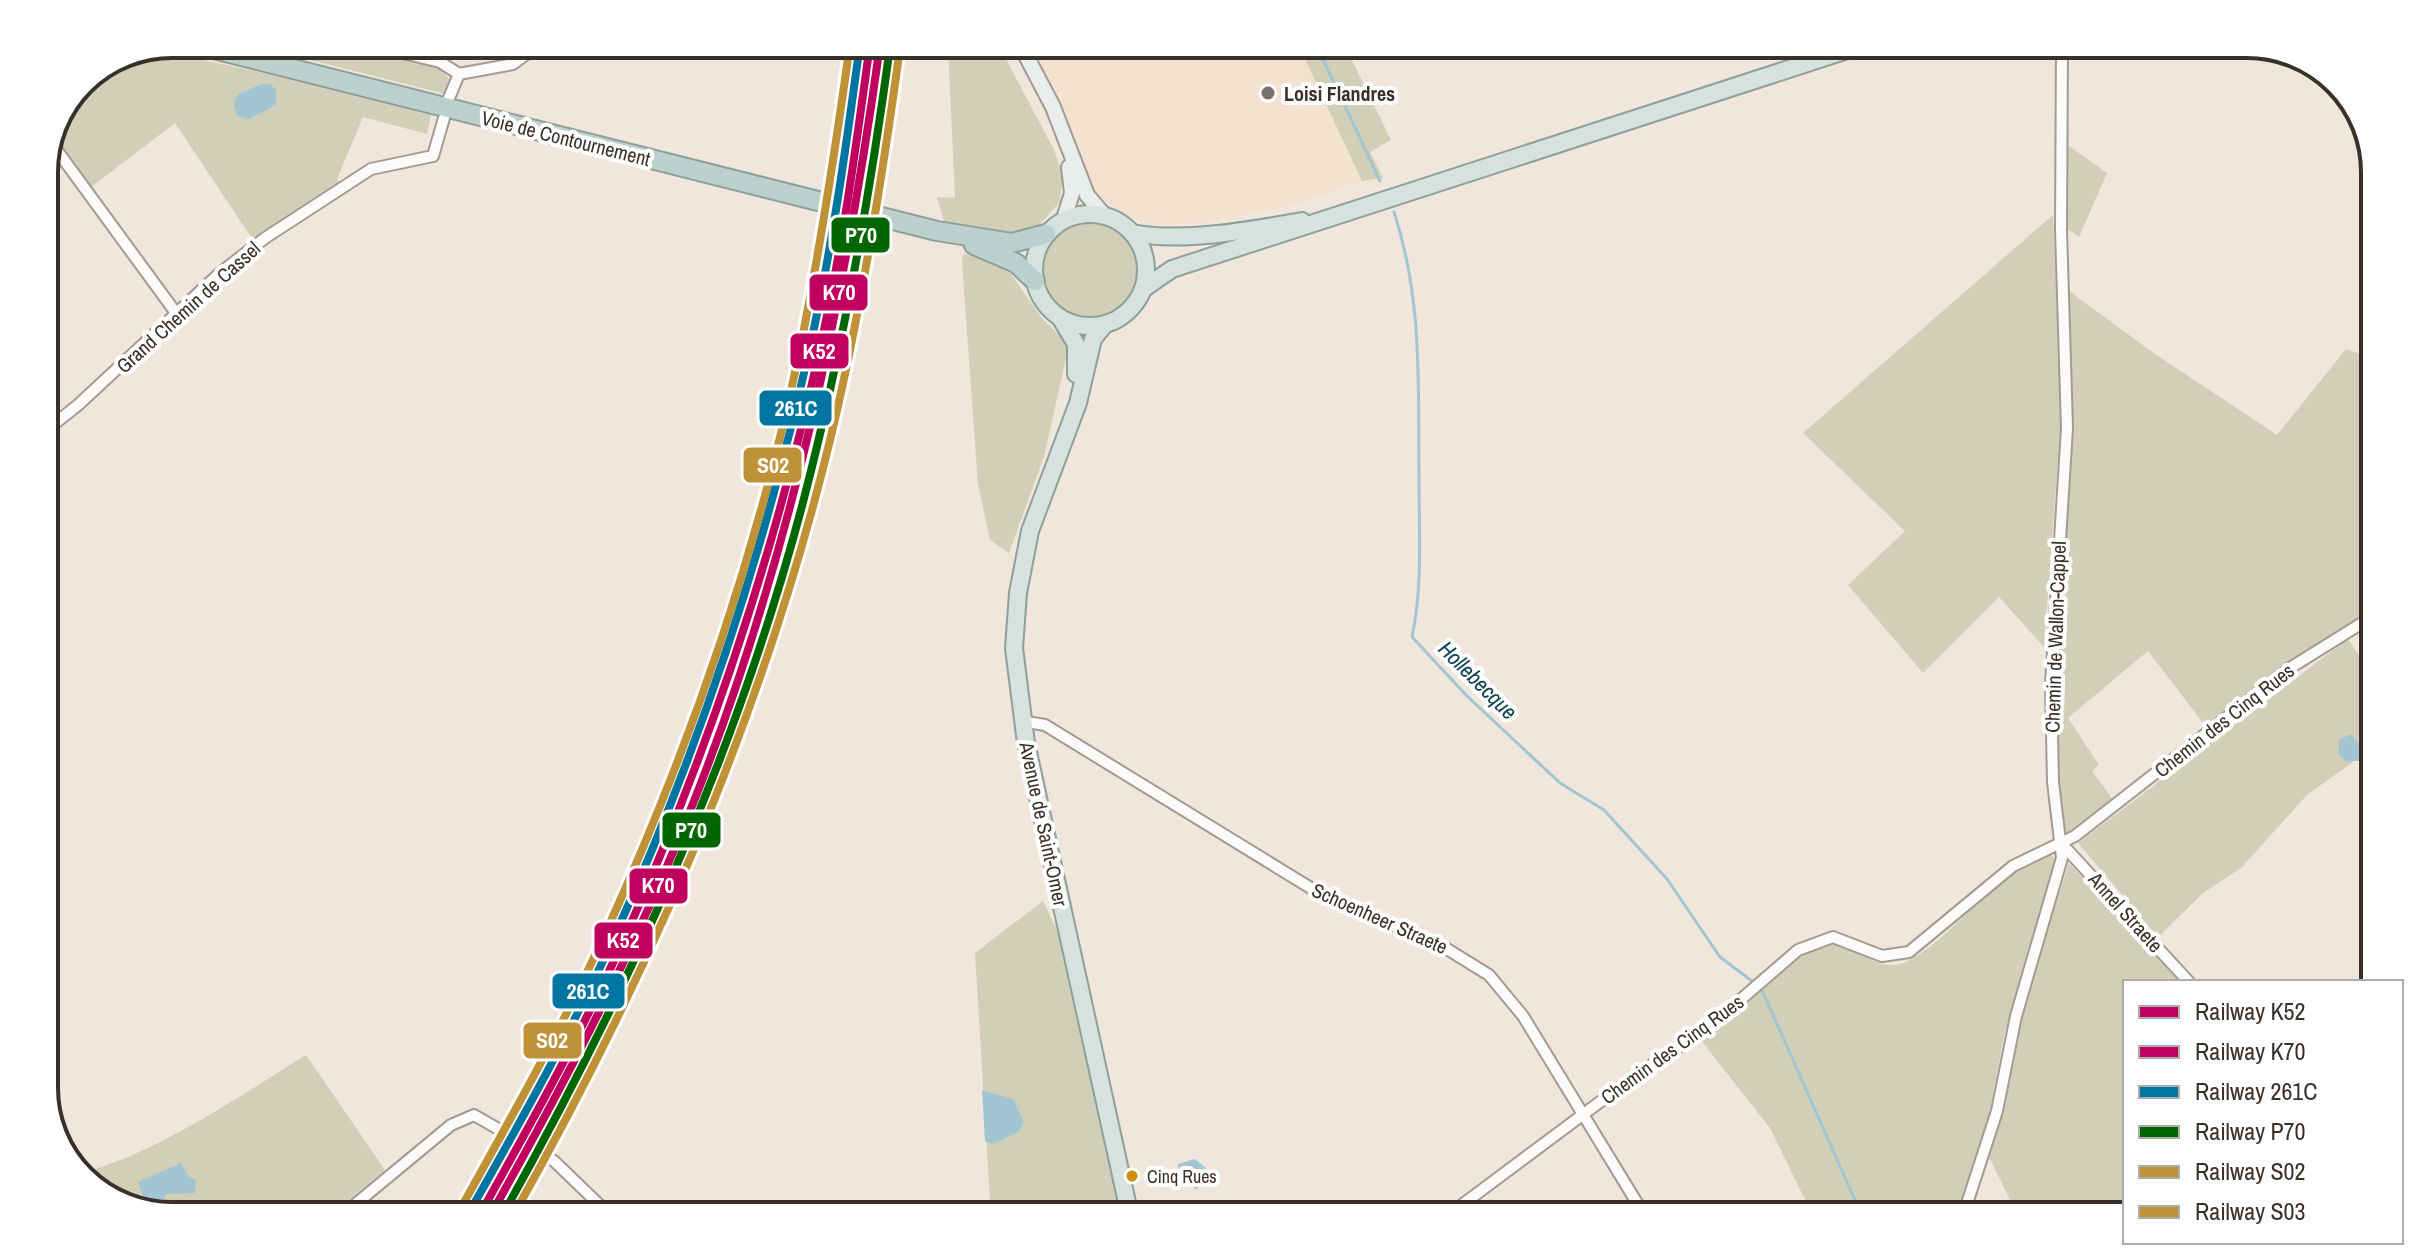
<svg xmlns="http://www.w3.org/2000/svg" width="2419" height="1260" font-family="'Archivo Narrow',sans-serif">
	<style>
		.built { fill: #f3e2d0 }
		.green { fill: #d1cfb7 }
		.water { fill: #a1c6d2 }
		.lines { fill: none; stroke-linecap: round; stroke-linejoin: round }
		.stream { stroke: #a1c6d2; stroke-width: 3 }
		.street-casing { stroke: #a29b93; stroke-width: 14 }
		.secondary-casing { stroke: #a29b93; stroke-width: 18 }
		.primary-casing { stroke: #8ea099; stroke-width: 20 }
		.highway-casing { stroke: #8ea099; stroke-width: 22 }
		.street { stroke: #fdfbfa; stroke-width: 10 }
		.secondary { stroke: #e9eeed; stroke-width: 14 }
		.primary { stroke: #d6e2df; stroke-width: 16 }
		.highway { stroke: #bcd1ce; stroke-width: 18 }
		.rail-1-casing { stroke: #fff; stroke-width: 14 }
		.rail-2-casing { stroke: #fff; stroke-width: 14 }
		.rail-3-casing { stroke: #fff; stroke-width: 14 }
		.rail-4-casing { stroke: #fff; stroke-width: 14 }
		.rail-5-casing { stroke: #fff; stroke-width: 14 }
		.rail-6-casing { stroke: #fff; stroke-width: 14 }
		.rail-1 { stroke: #bf005f; stroke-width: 8 }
		.rail-2 { stroke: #bf005f; stroke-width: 8 }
		.rail-3 { stroke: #0075a1; stroke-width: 8 }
		.rail-4 { stroke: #060; stroke-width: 8 }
		.rail-5 { stroke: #c09237; stroke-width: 8 }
		.rail-6 { stroke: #c09237; stroke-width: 8 }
		.poi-dot { fill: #787068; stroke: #fff; stroke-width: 3 }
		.bus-dot { fill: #d18f08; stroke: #fff; stroke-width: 3 }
		.labels { text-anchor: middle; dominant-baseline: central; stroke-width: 8; stroke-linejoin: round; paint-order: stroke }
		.bus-label { font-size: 18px; fill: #38312a; stroke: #fff; text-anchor: start }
		.poi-label { font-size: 20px; font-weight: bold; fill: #38312a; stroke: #fff; text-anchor: start }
		.street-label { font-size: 20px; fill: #38312a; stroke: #fff }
		.water-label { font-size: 22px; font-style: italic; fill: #0f4352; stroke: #fff }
		.rim { fill: none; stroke: #38312a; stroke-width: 4 }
		.line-badge { stroke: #fff; stroke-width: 3 }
		.badge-label { font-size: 22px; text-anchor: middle; font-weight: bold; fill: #fff }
	</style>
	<rect width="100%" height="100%" fill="#f0e6dc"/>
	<path class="built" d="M 1029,44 L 1298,44 L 1362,181 L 1297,204 L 1212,222 L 1162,225 L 1129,218 L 1094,191 L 1062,104 Z"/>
	<g class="green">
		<path d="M 247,44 L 352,44 L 439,66 L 449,79 L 445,94 Z"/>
		<path d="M 948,44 L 998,44 L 1054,150 L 1063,176 L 1059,203 L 1031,234 L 1012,238 L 945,225 L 937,197 L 955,198 Z"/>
		<path d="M 1298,44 L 1344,44 L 1391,140 L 1370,152 L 1383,178 L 1362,181 Z"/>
		<path d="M 158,50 L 336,89 L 431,115 L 427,134 L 363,117 L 337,179 L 340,184 L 253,240 L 175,123 L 90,188 L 55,140 L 82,81 Z"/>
		<path d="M 2066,144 L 2107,173 L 2079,237 L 2063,226 Z"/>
		<path d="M 2053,215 L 2061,418 L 2044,647 L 1999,597 L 1923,673 L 1848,585 L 1905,531 L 1803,433 Z"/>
		<circle cx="1089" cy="270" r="48"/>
		<path d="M 976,254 L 1006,267 L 1041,317 L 1069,345 L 1044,457 L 1009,553 L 990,540 L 978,484 L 962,262 L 963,255 Z"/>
		<path d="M 2065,288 L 2155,354 L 2277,435 L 2346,349 L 2375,359 L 2375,608 L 2287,662 L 2207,728 L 2148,651 L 2068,718 L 2099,765 L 2092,771 L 2114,801 L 2067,834 C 2051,796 2058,742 2058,701 C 2057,564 2063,426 2065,288 Z"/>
		<path d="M 2348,639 L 2375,680 L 2375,746 L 2307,795 L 2241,868 L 2203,893 L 2158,937 L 2078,843 Z"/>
		<path d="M 2050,854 L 2055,859 L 2055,866 L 2004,1035 L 1988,1123 L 1958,1216 L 1813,1216 L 1770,1128 L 1700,1039 C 1729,1018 1798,948 1828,945 C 1860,941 1875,977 1908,961 C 1953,939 2002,864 2050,854 Z"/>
		<path d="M 2069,863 L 2180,982 L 2125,982 L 2125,1209 L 2117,1216 L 2018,1216 L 1988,1155 L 2002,1113 L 2027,990 Z"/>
		<path d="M 1043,901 L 1064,944 L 1123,1216 L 991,1216 L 975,953 Z"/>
		<path d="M 306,1055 L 385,1170 L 329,1216 L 172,1216 L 115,1203 L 82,1173 C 157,1153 240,1096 306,1055 Z"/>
	</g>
	<g class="water">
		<path d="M 262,84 L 270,84 L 276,90 L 276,105 L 249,119 L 237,116 L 234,104 L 238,94 Z"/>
		<path d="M 2351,734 L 2360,746 L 2359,761 L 2346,761 L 2339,755 L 2339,740 Z"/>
		<path d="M 982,1090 L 1013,1099 L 1024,1122 L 1018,1132 L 993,1144 L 985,1141 Z"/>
		<path d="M 1195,1159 L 1207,1169 L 1208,1175 L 1196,1190 L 1178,1167 L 1178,1164 Z"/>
		<path d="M 181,1163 L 188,1176 L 196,1180 L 195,1193 L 166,1194 L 160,1207 L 144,1199 L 138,1182 Z"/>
	</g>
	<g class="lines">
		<g class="stream">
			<path d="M 1316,44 L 1380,181"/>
			<path d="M 1394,212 C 1423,300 1418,387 1419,479 C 1419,532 1423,585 1412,637 L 1467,696 L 1560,783 L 1604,810 L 1667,879 L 1720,957 L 1752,981"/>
			<path d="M 1762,990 L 1862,1216"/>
		</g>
		<g class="street-casing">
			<g id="street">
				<path d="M 366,44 L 440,62 L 459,74"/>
				<path d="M 449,98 L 459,74 L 513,64 L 540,44"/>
				<path d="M 53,145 L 176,313"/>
				<path d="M 44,432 L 78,405 L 220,273 L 265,238 L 371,169 L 433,156 L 444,118"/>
				<path d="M 1021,721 L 1045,725 L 1314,890 L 1447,949 L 1489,975 L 1523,1016 L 1645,1216"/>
				<path d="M 2061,843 L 2189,982"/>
				<path d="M 341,1216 L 451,1125 L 474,1115 L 554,1161 L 611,1216"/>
				<path d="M 1447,1216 L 1632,1078 L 1710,1026 L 1798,950 L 1833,937 L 1882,956 L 1909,952 L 2013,866 L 2075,836 L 2290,668 L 2375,615"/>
				<path d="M 1963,1216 L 1997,1111 L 2016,1016 L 2062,858 L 2053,782 L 2051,684 L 2067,428 L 2061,230 L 2062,44"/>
			</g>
		</g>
		<g class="secondary-casing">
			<g id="secondary">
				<path d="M 1020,44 L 1053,107 L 1087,195 L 1104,215"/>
				<path d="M 1064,219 L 1072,193 L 1069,167"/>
			</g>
		</g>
		<g class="primary-casing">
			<g id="primary">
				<circle cx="1090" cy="270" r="56"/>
				<path d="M 1132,233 C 1182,243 1252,230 1302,221"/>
				<path d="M 1143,289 L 1172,269 L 1866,44"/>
				<path d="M 1061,319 L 1076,344 L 1076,374"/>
				<path d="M 1105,324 L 1093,339 L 1078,403 L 1030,531 L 1018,593 L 1014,648 L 1026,743 L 1130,1216"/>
			</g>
		</g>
		<g class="highway-casing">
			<g id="highway">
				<path d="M 194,44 L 937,231 L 1012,243 L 1046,234"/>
				<path d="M 974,245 L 1016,263 L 1035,281"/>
			</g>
		</g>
		<use href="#street" class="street"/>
		<use href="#secondary" class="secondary"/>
		<use href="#primary" class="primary"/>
		<use href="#highway" class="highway"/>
		<g class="rail-1-casing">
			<path id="rail-1" d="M 479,1216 C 530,1125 581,1034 624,939 C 709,751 774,554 819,353 C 842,251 856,147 870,44"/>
		</g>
		<g class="rail-2-casing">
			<path id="rail-2" d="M 490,1216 C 566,1081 637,945 694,801 C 790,558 844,304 880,45"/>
		</g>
		<g class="rail-3-casing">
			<path id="rail-3" d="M 470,1211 C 521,1121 572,1030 615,935 C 700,748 764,552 809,351 C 832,250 846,147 860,44"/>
		</g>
		<g class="rail-4-casing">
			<path id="rail-4" d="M 502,1216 C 628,991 736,756 802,506 C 842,354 869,202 890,47"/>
		</g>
		<g class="rail-5-casing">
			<path id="rail-5" d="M 462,1206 C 512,1116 563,1026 606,932 C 691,745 760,545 801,344 C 821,244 836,145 850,44"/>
		</g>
		<g class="rail-6-casing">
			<path id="rail-6" d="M 513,1216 C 665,946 787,660 849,355 C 870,253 886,151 900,48"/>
		</g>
		<use href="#rail-1" class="rail-1"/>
		<use href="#rail-2" class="rail-2"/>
		<use href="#rail-3" class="rail-3"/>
		<use href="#rail-4" class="rail-4"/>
		<use href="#rail-5" class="rail-5"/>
		<use href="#rail-6" class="rail-6"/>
	</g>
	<circle class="poi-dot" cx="1268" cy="93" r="8"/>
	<circle class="bus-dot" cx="1132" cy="1176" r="7"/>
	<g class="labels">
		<g class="bus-label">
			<text x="1147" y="1176">Cinq Rues</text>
		</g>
		<g class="poi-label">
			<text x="1284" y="93">Loisi Flandres</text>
		</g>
		<g class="street-label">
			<text transform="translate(566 138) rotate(14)">Voie de Contournement</text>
			<text transform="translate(188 307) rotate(-42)">Grand Chemin de Cassel</text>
			<text transform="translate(2055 637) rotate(-88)">Chemin de Wallon-Cappel</text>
			<text transform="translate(2224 720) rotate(-38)">Chemin des Cinq Rues</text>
			<text transform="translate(1044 824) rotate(78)">Avenue de Saint-Omer</text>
			<text transform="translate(2126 912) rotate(48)">Annel Straete</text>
			<text transform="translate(1380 918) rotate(24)">Schoenheer Straete</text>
			<text transform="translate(1672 1049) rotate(-36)">Chemin des Cinq Rues</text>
		</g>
		<g class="water-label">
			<text transform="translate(1478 680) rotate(45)">Hollebecque</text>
		</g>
	</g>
	<path d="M0 0H2419V1260H0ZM172 58H2247A114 114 0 0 1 2361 172V1088A114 114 0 0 1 2247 1202H172A114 114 0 0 1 58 1088V172A114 114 0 0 1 172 58Z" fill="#fff" fill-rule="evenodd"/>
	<path class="rim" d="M172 58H2247A114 114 0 0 1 2361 172V1088A114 114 0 0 1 2247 1202H172A114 114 0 0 1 58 1088V172A114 114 0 0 1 172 58Z"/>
	<g class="line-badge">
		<rect x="830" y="216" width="61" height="38" rx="8" fill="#060"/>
		<rect x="808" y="273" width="61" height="39" rx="8" fill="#bf005f"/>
		<rect x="789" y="332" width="61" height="38" rx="8" fill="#bf005f"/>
		<rect x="758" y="389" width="75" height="38" rx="8" fill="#0075a1"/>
		<rect x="742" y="446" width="61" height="38" rx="8" fill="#c09237"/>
		<rect x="661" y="811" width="61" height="38" rx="8" fill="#060"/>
		<rect x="628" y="867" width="61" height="38" rx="8" fill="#bf005f"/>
		<rect x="593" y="921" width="61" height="39" rx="8" fill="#bf005f"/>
		<rect x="551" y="972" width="75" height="38" rx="8" fill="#0075a1"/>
		<rect x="522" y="1021" width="61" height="39" rx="8" fill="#c09237"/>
	</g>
	<g class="badge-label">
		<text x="861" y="243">P70</text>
		<text x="839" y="300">K70</text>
		<text x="819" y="359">K52</text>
		<text x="796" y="416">261C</text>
		<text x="773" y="473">S02</text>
		<text x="691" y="838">P70</text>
		<text x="658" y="893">K70</text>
		<text x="623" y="948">K52</text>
		<text x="588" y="999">261C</text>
		<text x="552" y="1048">S02</text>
	</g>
	<rect x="2123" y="980" width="280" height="264" fill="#ffffff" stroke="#afadaa" stroke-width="2"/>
	<rect x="2139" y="1006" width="40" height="12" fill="#bf005f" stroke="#afadaa" stroke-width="2"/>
	<text x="2195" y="1020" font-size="24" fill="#38312a">Railway K52</text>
	<rect x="2139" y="1046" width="40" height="12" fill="#bf005f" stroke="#afadaa" stroke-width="2"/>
	<text x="2195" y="1060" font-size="24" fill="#38312a">Railway K70</text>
	<rect x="2139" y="1086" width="40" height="12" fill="#0075a1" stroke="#afadaa" stroke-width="2"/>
	<text x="2195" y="1100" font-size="24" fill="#38312a">Railway 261C</text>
	<rect x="2139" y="1126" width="40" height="12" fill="#006600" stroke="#afadaa" stroke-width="2"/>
	<text x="2195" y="1140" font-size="24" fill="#38312a">Railway P70</text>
	<rect x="2139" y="1166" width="40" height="12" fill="#c09237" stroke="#afadaa" stroke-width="2"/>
	<text x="2195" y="1180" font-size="24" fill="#38312a">Railway S02</text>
	<rect x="2139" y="1206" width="40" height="12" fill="#c09237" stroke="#afadaa" stroke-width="2"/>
	<text x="2195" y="1220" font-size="24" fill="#38312a">Railway S03</text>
</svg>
